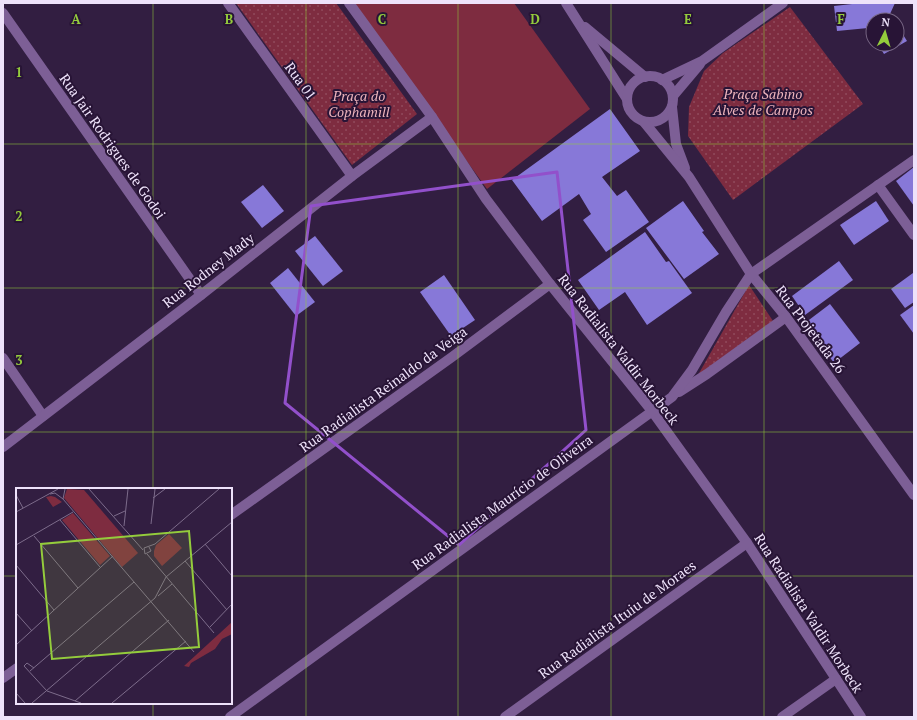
<svg xmlns="http://www.w3.org/2000/svg" width="917" height="720" font-family="'PT Serif',serif">
	<style>
		.park { fill: url(#park-dots) }
		.garden { fill: #7e2c40 }
		.building { fill: #8778d8 }
		.lines { fill: none; stroke-linecap: round; stroke-linejoin: round }
		.minor { stroke: #7d5f96; stroke-width: 10 }
		.marked { fill: none; stroke: #9250cb; stroke-width: 3; stroke-linejoin: round }
		.grid { fill: none; stroke: #94cc3c; stroke-width: 1; stroke-opacity: 0.55 }
		.labels { text-anchor: middle; dominant-baseline: central; stroke-width: 4; stroke-linejoin: round; paint-order: stroke }
		.street-label { font-size: 14px; fill: #eee2fa; stroke: #281436 }
		.park-label { font-size: 14px; font-style: italic; fill: #eeb4bc; stroke: #281436 }
		.inset-road { fill: none; stroke: #7d6c8b; stroke-width: 1 }
		.view { fill: #94cc3c; fill-opacity: 0.15; stroke: #94cc3c; stroke-width: 2 }
		.inset-edge { fill: none; stroke: #eee2fa; stroke-width: 2 }
		.grid-label { font-size: 13px; text-anchor: middle; font-weight: bold; fill: #94cc3c; stroke: #281436; stroke-width: 4; stroke-linejoin: round; paint-order: stroke }
	</style>
	<defs>
		<pattern id="park-dots" width="8" height="8" patternUnits="userSpaceOnUse"><rect width="8" height="8" fill="#7e2c40"/><path d="M2 2h.1M6 6h.1" fill="none" stroke="#914a5c" stroke-width="1.8" stroke-linecap="round"/></pattern>
	</defs>
	<rect width="100%" height="100%" fill="#321e41"/>
	<g class="park">
		<path d="M 236,3 L 336,3 L 417,114 L 352,165 Z"/>
		<path d="M 790,7 L 863,104 L 733,200 L 688,136 L 689,107 L 704,71 L 723,53 Z"/>
		<path d="M 749,285 L 773,321 L 698,375 Z"/>
	</g>
	<path class="garden" d="M 352,3 L 514,3 L 590,109 L 487,189 Z"/>
	<g class="building">
		<path d="M 861,3 L 895,3 L 890,14 L 894,20 L 873,20 L 873,36 L 868,28 L 837,31 L 834,6 Z"/>
		<path d="M 897,25 L 907,41 L 884,54 L 878,44 L 897,44 Z"/>
		<path d="M 610,109 L 640,151 L 602,177 L 617,196 L 626,190 L 649,222 L 606,252 L 583,220 L 591,214 L 579,194 L 542,221 L 512,180 Z"/>
		<path d="M 914,167 L 914,206 L 896,181 Z"/>
		<path d="M 263,185 L 284,211 L 262,228 L 241,202 Z"/>
		<path d="M 683,201 L 704,231 L 702,232 L 719,254 L 684,279 L 646,228 Z"/>
		<path d="M 876,201 L 889,221 L 854,245 L 840,225 Z"/>
		<path d="M 645,232 L 666,262 L 669,261 L 692,293 L 647,325 L 625,292 L 599,310 L 578,280 Z"/>
		<path d="M 315,236 L 343,271 L 323,286 L 295,251 Z"/>
		<path d="M 839,261 L 853,280 L 805,315 L 792,296 Z"/>
		<path d="M 288,268 L 315,302 L 296,316 L 270,283 Z"/>
		<path d="M 913,273 L 914,302 L 905,308 L 891,289 Z"/>
		<path d="M 444,275 L 475,320 L 451,336 L 420,292 Z"/>
		<path d="M 830,304 L 860,343 L 834,363 L 805,323 Z"/>
		<path d="M 914,305 L 914,334 L 900,315 Z"/>
	</g>
	<g class="lines">
		<g class="minor">
			<path d="M 228,3 L 352,176"/>
			<path d="M 349,3 L 432,117 L 486,199 L 550,284 L 652,411 L 747,543 L 861,717"/>
			<path d="M 566,3 L 627,99"/>
			<path d="M 3,13 L 201,295"/>
			<path d="M 585,27 L 645,77"/>
			<circle cx="650" cy="99" r="23"/>
			<path d="M 662,80 L 702,61 L 783,3"/>
			<path d="M 673,96 L 700,64"/>
			<path d="M 672,107 L 676,144 L 685,168"/>
			<path d="M 644,122 L 689,177 L 751,274 L 786,317 L 914,495"/>
			<path d="M 878,185 L 914,235"/>
			<path d="M 3,358 L 43,416"/>
			<path d="M 679,392 L 707,374 L 786,317"/>
			<path d="M 3,447 L 201,295 L 352,176 L 432,117"/>
			<path d="M 231,515 L 452,357 L 550,284"/>
			<path d="M 3,678 L 17,668"/>
			<path d="M 230,717 L 672,397 L 692,370 L 726,312 L 751,274 L 914,160"/>
			<path d="M 505,717 L 747,543"/>
			<path d="M 782,717 L 836,679"/>
		</g>
	</g>
	<path class="marked" d="M 557,172 L 586,430 L 459,545 L 285,403 L 311,206 Z"/>
	<path class="grid" d="M 153,3 L 153,489M 306,3 L 306,717M 458,3 L 458,717M 611,3 L 611,717M 764,3 L 764,717M 3,144 L 914,144M 3,288 L 914,288M 3,432 L 914,432M 3,576 L 17,576M 231,576 L 914,576M 153,703 L 153,717"/>
	<g class="labels">
		<g class="street-label">
			<text transform="translate(301 81) rotate(54)">Rua 01</text>
			<text transform="translate(113 146) rotate(55)">Rua Jair Rodrigues de Godoi</text>
			<text transform="translate(208 270) rotate(-38)">Rua Rodney Mady</text>
			<text transform="translate(811 329) rotate(53)">Rua Projetada 26</text>
			<text transform="translate(619 349) rotate(52)">Rua Radialista Valdir Morbeck</text>
			<text transform="translate(383 389) rotate(-36)">Rua Radialista Reinaldo da Veiga</text>
			<text transform="translate(502 502) rotate(-36)">Rua Radialista Maurício de Oliveira</text>
			<text transform="translate(809 613) rotate(57)">Rua Radialista Valdir Morbeck</text>
			<text transform="translate(617 619) rotate(-36)">Rua Radialista Ituiu de Moraes</text>
		</g>
		<g class="park-label">
			<text x="763" y="93">Praça Sabino<tspan x="763" dy="16">Alves de Campos</tspan></text>
			<text x="359" y="95">Praça do<tspan x="359" dy="16">Cophamill</tspan></text>
		</g>
	</g>
	<g transform="translate(16 488)">
		<rect width="216" height="216" fill="#321e41"/>
		<path d="M 216,134 L 216,146 L 206,151 L 199,161 L 175,175 L 173,179 L 168,178 Z" fill="#7e2c40"/>
		<path d="M 35,8 L 39,9 L 46,14 L 37,19 L 30,9 ZM 57,25 L 94,68 L 84,77 L 46,32 ZM 153,46 L 166,60 L 146,78 L 138,68 L 138,63 L 140,57 Z" fill="#7e2c40"/>
		<path d="M 51,1 L 68,2 L 122,65 L 106,79 L 48,10 Z" fill="#7e2c40"/>
		<path class="inset-road" d="M 49,1 L 47,11 L 178,164M 73,1 L 127,62M 34,6 L 39,5 L 47,11M 0,7 L 7,20M 137,10 L 149,1M 0,24 L 42,1M 98,28 L 109,23M 44,32 L 84,79M 135,36 L 139,1M 108,38 L 112,1M 18,48 L 62,100M 189,56 L 216,88M 0,57 L 57,24M 133,59 L 135,63 L 129,66 L 128,60 L 139,56 L 203,1M 131,66 L 198,145M 169,73 L 211,122M 0,77 L 38,122M 142,108 L 156,96M 0,125 L 16,143M 194,139 L 216,116M 0,157 L 97,68M 18,180 L 11,175 L 8,178 L 31,203 L 65,215M 14,183 L 118,94M 0,205 L 9,215M 59,213 L 153,132M 16,215 L 139,110 L 150,89 L 216,34M 96,215 L 170,153"/>
		<path class="view" d="M 173,43 L 183,159 L 36,171 L 25,56 Z"/>
		<rect width="216" height="216" class="inset-edge"/>
	</g>
	<g class="grid-label">
		<text x="76" y="24">A</text>
		<text x="229" y="24">B</text>
		<text x="382" y="24">C</text>
		<text x="535" y="24">D</text>
		<text x="688" y="24">E</text>
		<text x="841" y="24">F</text>
		<text x="19" y="77">1</text>
		<text x="19" y="221">2</text>
		<text x="19" y="365">3</text>
	</g>
	<rect width="917" height="720" fill="none" stroke="#eee2fa" stroke-width="8"/>
	<g transform="translate(885 32) rotate(5)"><circle r="19" fill="#281436" stroke="#776684"/>
	<path d="M0-3L7 15L0 10L-7 15Z" fill="#94cc3c"/>
	<text y="-6" font-size="11" font-weight="bold" text-anchor="middle" fill="#eee2fa">N</text>
	</g>
</svg>
